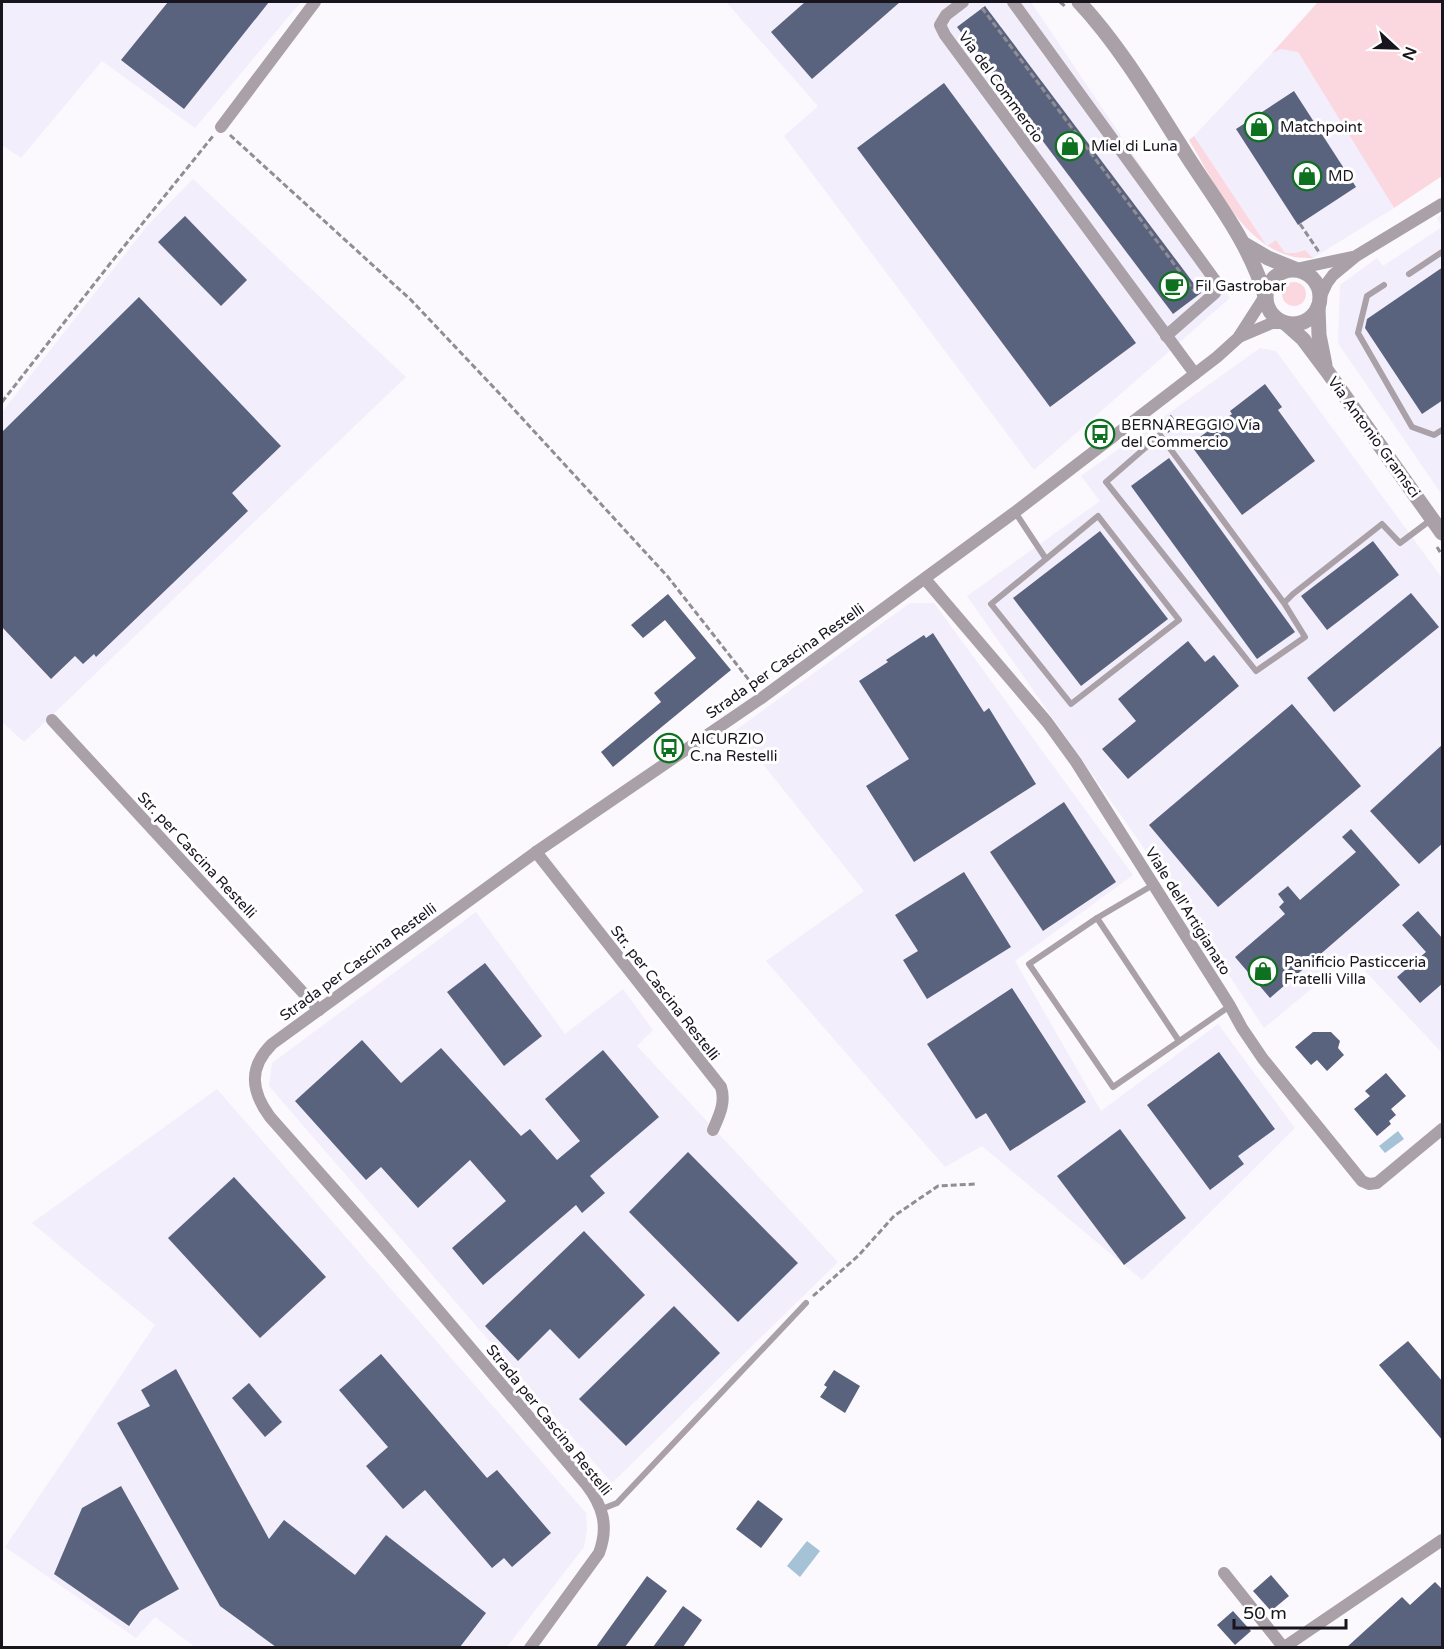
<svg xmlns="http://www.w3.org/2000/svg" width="1444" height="1649" font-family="'Varela Round',sans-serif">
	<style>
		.built { fill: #f2eefb }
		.green { fill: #fbd8e0 }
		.water { fill: #a5c2d7 }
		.building { fill: #5a637d }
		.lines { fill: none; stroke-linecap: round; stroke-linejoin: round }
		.path { stroke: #908d94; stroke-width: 3; stroke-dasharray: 6 3; stroke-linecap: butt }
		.service { stroke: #aaa0a8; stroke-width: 6 }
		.minor { stroke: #aaa0a8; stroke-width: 12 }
		.tertiary { stroke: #aaa0a8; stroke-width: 15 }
		.labels { text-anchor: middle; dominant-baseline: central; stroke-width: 6; stroke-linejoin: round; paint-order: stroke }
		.street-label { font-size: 15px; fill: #18151e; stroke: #fff }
		.poi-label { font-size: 15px; fill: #18151e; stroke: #fff; text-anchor: start }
	</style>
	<rect width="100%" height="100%" fill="#fbf9fe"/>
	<g class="built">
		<path d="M 2,2 L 301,2 L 195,128 L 102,61 L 21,158 L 2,145 Z"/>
		<path d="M 728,2 L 1031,2 L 1230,298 L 1034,470 L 784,136 L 818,106 L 727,3 Z"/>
		<path d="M 1288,36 L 1394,208 L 1313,258 L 1305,250 L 1295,253 L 1285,253 L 1267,246 L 1194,136 Z"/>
		<path d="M 193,179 L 406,377 L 24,742 L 2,722 L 2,412 L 147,226 Z"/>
		<path d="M 1442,214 L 1442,495 L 1338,343 L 1340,285 L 1377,258 L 1383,266 L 1442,227 L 1437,218 Z"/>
		<path d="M 1260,348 L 1276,351 L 1442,578 L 1442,1053 L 1351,956 L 1264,1028 L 1162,874 L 967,596 L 1100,501 L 1081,476 Z"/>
		<path d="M 910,603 L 934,603 L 1133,875 L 1015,961 L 1101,1111 L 1218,1024 L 1295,1128 L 1142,1280 L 982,1146 L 945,1167 L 766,961 L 864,891 L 736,730 Z"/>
		<path d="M 476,912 L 565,1034 L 623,989 L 653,1030 L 637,1046 L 838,1262 L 612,1483 L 269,1086 L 272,1063 Z"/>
		<path d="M 217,1089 L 586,1513 L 587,1530 L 584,1547 L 506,1648 L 195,1647 L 155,1617 L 136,1638 L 5,1547 L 155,1325 L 32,1223 Z"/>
	</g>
	<g class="green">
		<path d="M 1318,2 L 1442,2 L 1442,176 L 1394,208 L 1298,52 L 1281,49 L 1272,53 Z"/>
		<path d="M 1194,136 L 1267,246 L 1276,240 L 1285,253 L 1295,253 L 1305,250 L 1313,258 C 1305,258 1297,258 1290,256 C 1239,241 1214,181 1189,140 Z"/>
		<circle cx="1294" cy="294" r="12"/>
	</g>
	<g class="water">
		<path d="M 1398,1131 L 1404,1139 L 1385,1153 L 1379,1146 Z"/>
		<path d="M 807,1541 L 820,1551 L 800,1577 L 787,1566 Z"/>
	</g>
	<g class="building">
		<path d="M 168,2 L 269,2 L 184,109 L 121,60 Z"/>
		<path d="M 805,2 L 900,2 L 812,79 L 771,32 Z"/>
		<path d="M 985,6 L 1201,293 L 1173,314 L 957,27 Z"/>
		<path d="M 944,83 L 1136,343 L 1050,407 L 857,148 Z"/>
		<path d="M 1294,91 L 1356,187 L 1298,225 L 1236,129 Z"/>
		<path d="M 185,216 L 247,280 L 221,306 L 158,242 Z"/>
		<path d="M 1443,267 L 1443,400 L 1422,414 L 1365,328 L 1367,319 Z"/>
		<path d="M 139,297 L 281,446 L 232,493 L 248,511 L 96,657 L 94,654 L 83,664 L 75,656 L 51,679 L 2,627 L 2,432 Z"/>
		<path d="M 1265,384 L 1282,407 L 1278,410 L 1315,461 L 1242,515 L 1190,444 L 1232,414 L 1230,411 Z"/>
		<path d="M 1171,415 L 1178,424 L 1168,433 L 1160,423 Z"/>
		<path d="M 1169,458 L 1295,632 L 1257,659 L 1131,486 Z"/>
		<path d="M 1100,531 L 1168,619 L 1081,686 L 1013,598 Z"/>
		<path d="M 1373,541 L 1399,575 L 1327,630 L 1301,596 Z"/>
		<path d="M 1411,593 L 1439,627 L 1334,712 L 1307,678 Z"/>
		<path d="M 668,594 L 731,670 L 613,767 L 601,752 L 661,702 L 654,693 L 696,658 L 665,620 L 643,638 L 631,625 Z"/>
		<path d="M 933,633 L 984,712 L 989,708 L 1036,784 L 914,862 L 866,786 L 909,759 L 859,681 L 888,662 L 886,660 L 924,635 L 926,638 Z"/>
		<path d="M 1188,641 L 1205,662 L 1214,655 L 1239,686 L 1128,779 L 1102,749 L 1136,721 L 1118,699 Z"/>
		<path d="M 1292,704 L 1361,786 L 1218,907 L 1149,825 Z"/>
		<path d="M 1443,744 L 1443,843 L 1419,864 L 1370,811 Z"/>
		<path d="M 1064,802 L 1116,882 L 1043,931 L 990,852 Z"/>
		<path d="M 1351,829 L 1400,885 L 1270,998 L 1235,957 L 1285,914 L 1279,907 L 1284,902 L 1278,894 L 1288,886 L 1300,900 L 1356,852 L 1342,837 Z"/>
		<path d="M 964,872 L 1011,947 L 927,999 L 903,960 L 918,951 L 895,915 Z"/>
		<path d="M 1418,911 L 1443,939 L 1443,983 L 1420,1003 L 1397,977 L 1426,952 L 1402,925 Z"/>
		<path d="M 485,963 L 542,1036 L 504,1066 L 447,992 Z"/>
		<path d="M 1012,988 L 1086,1102 L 1010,1151 L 986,1113 L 976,1119 L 927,1044 Z"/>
		<path d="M 1313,1032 L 1331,1032 L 1340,1041 L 1338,1048 L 1344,1055 L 1327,1071 L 1317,1060 L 1311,1065 L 1295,1047 Z"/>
		<path d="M 362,1040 L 401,1083 L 441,1048 L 521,1136 L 530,1129 L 557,1160 L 580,1141 L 545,1099 L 603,1050 L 659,1117 L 590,1176 L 605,1193 L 582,1213 L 576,1205 L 483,1285 L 452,1248 L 506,1201 L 470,1160 L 418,1208 L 381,1167 L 366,1180 L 295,1101 Z"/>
		<path d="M 1219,1052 L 1275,1129 L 1238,1156 L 1244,1164 L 1210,1190 L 1147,1105 Z"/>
		<path d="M 1386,1073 L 1406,1096 L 1391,1109 L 1396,1115 L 1389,1121 L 1391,1124 L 1377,1136 L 1354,1109 L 1370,1096 L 1365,1091 Z"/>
		<path d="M 1120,1129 L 1186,1218 L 1124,1265 L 1057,1176 Z"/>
		<path d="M 688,1152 L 798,1263 L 738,1322 L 629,1212 Z"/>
		<path d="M 234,1177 L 326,1277 L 260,1338 L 168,1238 Z"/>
		<path d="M 584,1231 L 645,1295 L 579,1359 L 550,1329 L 518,1361 L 485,1326 Z"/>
		<path d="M 674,1306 L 720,1353 L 626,1446 L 579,1399 Z"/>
		<path d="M 1408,1341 L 1443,1382 L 1443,1441 L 1379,1365 Z"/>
		<path d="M 381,1354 L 487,1478 L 497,1470 L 551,1533 L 512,1567 L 504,1558 L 492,1568 L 425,1490 L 403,1509 L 366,1466 L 388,1447 L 339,1390 Z"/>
		<path d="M 176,1369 L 269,1539 L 284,1520 L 355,1575 L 386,1535 L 486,1613 L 460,1647 L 276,1647 L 220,1606 L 117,1423 L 150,1406 L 141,1390 Z"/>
		<path d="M 834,1370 L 860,1386 L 845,1413 L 820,1397 L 827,1387 L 824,1385 Z"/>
		<path d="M 249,1383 L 282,1422 L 265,1437 L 232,1398 Z"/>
		<path d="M 121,1486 L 179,1589 L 140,1611 L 129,1626 L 54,1574 L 82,1508 Z"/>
		<path d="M 758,1500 L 783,1519 L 761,1548 L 736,1529 Z"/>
		<path d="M 1271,1575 L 1289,1596 L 1271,1611 L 1253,1591 Z"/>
		<path d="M 647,1576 L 667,1591 L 625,1647 L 596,1647 Z"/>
		<path d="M 1435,1582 L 1443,1590 L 1443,1647 L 1347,1647 L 1402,1597 L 1410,1605 Z"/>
		<path d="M 683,1606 L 702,1620 L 683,1647 L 653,1647 Z"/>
		<path d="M 1233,1611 L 1251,1631 L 1235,1645 L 1217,1625 Z"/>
	</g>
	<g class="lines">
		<g class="path">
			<path d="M 1060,2 L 1066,7"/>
			<path d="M 982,8 L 1195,292"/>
			<path d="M 230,135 L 411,300 L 498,392 L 668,577 L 756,689"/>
			<path d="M 1300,224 L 1319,252"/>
			<path d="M 2,402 L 109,265 L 213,136"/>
			<path d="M 1437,547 L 1442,555"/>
			<path d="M 813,1296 L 859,1255 L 894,1216 L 938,1186 L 976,1184"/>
		</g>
		<g class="service">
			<path d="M 1409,274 L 1442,252"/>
			<path d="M 1384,285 L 1367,296 L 1358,333 L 1412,427 L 1434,435 L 1442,430"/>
			<path d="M 1015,512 L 1046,559 L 1098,516 L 1179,620 L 1071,704 L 991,604 L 1046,559"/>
			<path d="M 1284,603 L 1160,435 L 1106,482 L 1256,671 L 1305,637 L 1284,603 L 1293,594 L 1382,524 L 1400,543 L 1432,519"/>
			<path d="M 1153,885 L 1097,918 L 1029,964 L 1113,1087 L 1230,1006"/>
			<path d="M 1097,918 L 1179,1041"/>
			<path d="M 602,1509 L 617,1503 L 806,1303"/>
		</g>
		<g class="minor">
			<path d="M 963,2 L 946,15 L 940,25 L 945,35 L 1195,374"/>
			<path d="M 1013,2 L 1217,283 L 1215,293 L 1166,336"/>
			<path d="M 221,127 L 315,2"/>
			<path d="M 1296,269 L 1352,257"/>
			<path d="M 1320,298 L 1327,283 L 1333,275 L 1356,256 L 1442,204"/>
			<path d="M 1239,337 L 1272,323 L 1285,323"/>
			<path d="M 925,579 L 1047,722 L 1076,762 L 1230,1006 L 1242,1028 L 1263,1059 L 1362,1181 L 1369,1184 L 1377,1183 L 1442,1129"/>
			<path d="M 52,720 L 319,1010"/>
			<path d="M 536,852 L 721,1087 C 726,1103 719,1116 713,1130"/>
			<path d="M 1224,1573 L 1284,1648"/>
			<path d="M 530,1648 L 599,1553 C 609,1526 603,1506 586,1484 L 384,1246 L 270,1117 C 251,1091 248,1068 272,1044 L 536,852 L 763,697 L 1015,512 L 1217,357 L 1238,338 L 1265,296"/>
			<path d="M 1283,1648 L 1442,1540"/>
		</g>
		<g class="tertiary">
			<path d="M 1079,2 C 1121,47 1154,104 1187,156 C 1216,201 1250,244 1265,296"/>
			<path d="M 1244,244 L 1268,258 L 1295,269"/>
			<circle cx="1293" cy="297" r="27"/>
			<path d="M 1318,307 L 1319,335 L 1325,365"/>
			<path d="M 1285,323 L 1303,339 L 1327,371 L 1442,533"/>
		</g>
	</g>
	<defs>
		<g id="shop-ring" transform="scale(1.5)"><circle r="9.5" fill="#fff" stroke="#0e7120" stroke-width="1.5"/><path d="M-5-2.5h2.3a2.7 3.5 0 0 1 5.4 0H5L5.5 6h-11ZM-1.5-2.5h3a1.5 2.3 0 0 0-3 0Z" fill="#0e7120"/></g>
		<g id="cafe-ring" transform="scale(1.5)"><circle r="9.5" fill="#fff" stroke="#0e7120" stroke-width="1.5"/><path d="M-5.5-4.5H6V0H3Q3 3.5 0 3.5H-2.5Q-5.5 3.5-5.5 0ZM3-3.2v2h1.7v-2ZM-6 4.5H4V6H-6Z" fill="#0e7120"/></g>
		<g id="bus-ring" transform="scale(1.5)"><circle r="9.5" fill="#fff" stroke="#0e7120" stroke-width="1.5"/><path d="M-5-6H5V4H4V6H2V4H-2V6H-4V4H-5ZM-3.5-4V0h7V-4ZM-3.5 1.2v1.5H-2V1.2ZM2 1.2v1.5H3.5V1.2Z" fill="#0e7120"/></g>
	</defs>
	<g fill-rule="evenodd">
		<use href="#shop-ring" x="1259" y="127"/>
		<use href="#shop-ring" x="1070" y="146"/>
		<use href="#shop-ring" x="1307" y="176"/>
		<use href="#cafe-ring" x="1174" y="286"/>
		<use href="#bus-ring" x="1100" y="434"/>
		<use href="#bus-ring" x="669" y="748"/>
		<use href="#shop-ring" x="1263" y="971"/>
	</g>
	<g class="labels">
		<g class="street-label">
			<text transform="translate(1001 87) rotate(54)">Via del Commercio</text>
			<text transform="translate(1374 437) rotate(54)">Via Antonio Gramsci</text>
			<text transform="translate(785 661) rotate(-35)">Strada per Cascina Restelli</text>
			<text transform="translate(197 855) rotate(47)">Str. per Cascina Restelli</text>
			<text transform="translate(1188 911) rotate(58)">Viale dell'Artigianato</text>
			<text transform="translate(358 962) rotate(-36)">Strada per Cascina Restelli</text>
			<text transform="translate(665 993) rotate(52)">Str. per Cascina Restelli</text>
			<text transform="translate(549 1420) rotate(51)">Strada per Cascina Restelli</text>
		</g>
		<g class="poi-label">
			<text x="1280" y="127">Matchpoint</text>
			<text x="1091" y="146">Miel di Luna</text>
			<text x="1328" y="176">MD</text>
			<text x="1195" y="286">Fil Gastrobar</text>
			<text x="1121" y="425">BERNAREGGIO Via<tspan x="1121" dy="17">del Commercio</tspan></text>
			<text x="690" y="739">AICURZIO<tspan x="690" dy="17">C.na Restelli</tspan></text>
			<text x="1284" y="962">Panificio Pasticceria<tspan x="1284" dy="17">Fratelli Villa</tspan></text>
		</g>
	</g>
	<rect width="1444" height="1649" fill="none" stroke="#18151e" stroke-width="6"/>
	<g transform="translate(1396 48) rotate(112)" stroke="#ffffff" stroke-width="4.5" paint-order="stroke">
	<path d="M0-4.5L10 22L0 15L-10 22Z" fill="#18151e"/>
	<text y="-9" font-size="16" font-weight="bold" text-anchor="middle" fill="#18151e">N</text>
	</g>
	<path d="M1234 1619v9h112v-9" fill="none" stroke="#18151e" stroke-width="3"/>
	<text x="1243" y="1619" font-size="18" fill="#18151e" stroke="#ffffff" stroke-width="4.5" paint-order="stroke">50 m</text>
</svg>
